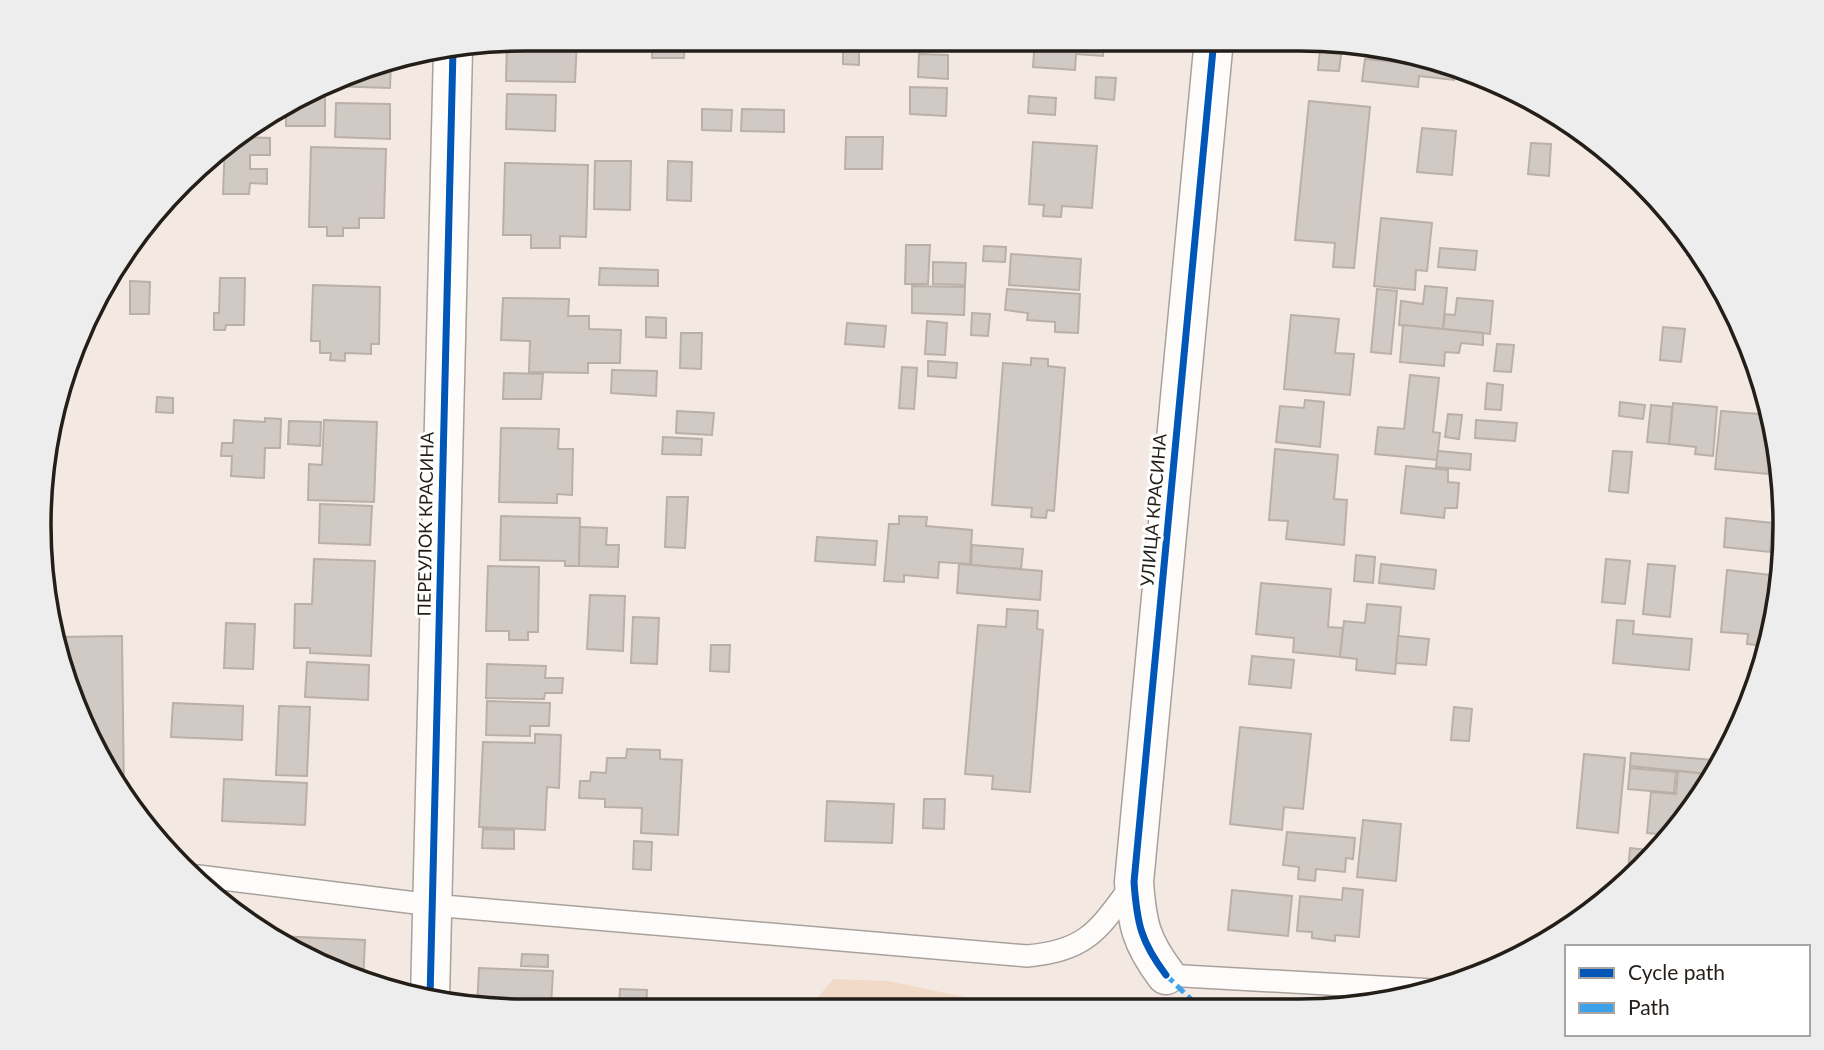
<svg xmlns="http://www.w3.org/2000/svg" width="1824" height="1050" font-family="Lato,sans-serif">
	<style>
		.green { fill: #f2dac8 }
		.building { fill: #d1c9c3; stroke: #b9b0aa; stroke-width: 2 }
		.lines { fill: none; stroke-linecap: round; stroke-linejoin: round }
		.lane-casing { stroke: #a9a19c; stroke-width: 24 }
		.street-casing { stroke: #a9a19c; stroke-width: 41 }
		.lane { stroke: #fdfcfb; stroke-width: 21 }
		.street { stroke: #fdfcfb; stroke-width: 38 }
		.quiet { stroke: #3ea2ea; stroke-width: 5; stroke-dasharray: 10 5; stroke-linecap: butt }
		.cycleway-casing { stroke: #fff; stroke-width: 11 }
		.cycleway { stroke: #0057b8; stroke-width: 7 }
		.labels { text-anchor: middle; dominant-baseline: central; stroke-width: 6; stroke-linejoin: round; paint-order: stroke }
		.street-label { font-size: 18px; fill: #241e19; stroke: #fff }
		.rim { fill: none; stroke: #241e19; stroke-width: 3.5 }
	</style>
	<rect width="100%" height="100%" fill="#f4e9e2"/>
	<path class="green" d="M 833,979 L 888,981 L 1028,1010 L 807,1010 Z"/>
	<g class="building">
		<path d="M 525,38 L 577,39 L 575,82 L 506,81 L 507,42 Z"/>
		<path d="M 589,39 L 639,39 L 638,48 L 588,46 Z"/>
		<path d="M 652,39 L 685,39 L 684,58 L 652,58 Z"/>
		<path d="M 843,39 L 859,39 L 859,65 L 843,64 Z"/>
		<path d="M 1035,39 L 1104,39 L 1103,56 L 1076,54 L 1075,70 L 1033,67 Z"/>
		<path d="M 1321,40 L 1361,46 L 1361,50 L 1342,48 L 1339,71 L 1318,70 Z"/>
		<path d="M 1371,48 L 1401,54 L 1400,63 L 1370,60 Z"/>
		<path d="M 919,54 L 948,55 L 948,79 L 918,77 Z"/>
		<path d="M 1365,59 L 1455,68 L 1454,80 L 1419,76 L 1418,87 L 1362,81 Z"/>
		<path d="M 391,61 L 390,88 L 331,86 L 369,64 Z"/>
		<path d="M 1096,77 L 1116,78 L 1114,100 L 1095,98 Z"/>
		<path d="M 325,87 L 325,126 L 286,126 L 286,109 Z"/>
		<path d="M 910,87 L 947,88 L 946,116 L 910,114 Z"/>
		<path d="M 507,94 L 556,95 L 555,131 L 506,129 Z"/>
		<path d="M 1029,96 L 1056,98 L 1055,115 L 1028,113 Z"/>
		<path d="M 1309,101 L 1370,107 L 1354,268 L 1333,267 L 1335,243 L 1295,240 Z"/>
		<path d="M 336,103 L 390,104 L 390,139 L 335,137 Z"/>
		<path d="M 702,109 L 732,110 L 731,131 L 702,130 Z"/>
		<path d="M 742,109 L 784,110 L 784,132 L 741,131 Z"/>
		<path d="M 1422,128 L 1456,131 L 1452,175 L 1417,172 Z"/>
		<path d="M 233,137 L 270,138 L 270,155 L 250,155 L 250,169 L 267,169 L 267,184 L 250,183 L 249,194 L 223,194 L 225,144 Z"/>
		<path d="M 846,137 L 883,137 L 882,169 L 845,169 Z"/>
		<path d="M 1033,142 L 1097,146 L 1092,208 L 1062,206 L 1061,217 L 1043,216 L 1044,205 L 1029,204 Z"/>
		<path d="M 1531,143 L 1551,144 L 1549,176 L 1528,174 Z"/>
		<path d="M 311,147 L 386,149 L 384,218 L 359,218 L 359,228 L 343,228 L 343,236 L 327,236 L 327,227 L 309,227 Z"/>
		<path d="M 595,161 L 631,161 L 630,210 L 594,209 Z"/>
		<path d="M 668,161 L 692,162 L 691,201 L 667,200 Z"/>
		<path d="M 505,163 L 588,165 L 586,237 L 560,236 L 560,248 L 531,248 L 531,235 L 503,235 Z"/>
		<path d="M 1381,218 L 1432,223 L 1427,271 L 1416,270 L 1415,290 L 1374,286 Z"/>
		<path d="M 1688,236 L 1703,254 L 1705,257 L 1687,255 Z"/>
		<path d="M 906,245 L 930,245 L 928,284 L 905,284 Z"/>
		<path d="M 984,246 L 1006,247 L 1005,262 L 983,261 Z"/>
		<path d="M 1440,248 L 1477,251 L 1475,270 L 1438,267 Z"/>
		<path d="M 1011,254 L 1081,259 L 1079,290 L 1009,285 Z"/>
		<path d="M 933,262 L 966,263 L 965,285 L 933,284 Z"/>
		<path d="M 600,268 L 658,270 L 658,286 L 599,285 Z"/>
		<path d="M 220,278 L 245,278 L 244,325 L 226,325 L 225,330 L 214,330 L 214,313 L 219,313 Z"/>
		<path d="M 130,281 L 150,282 L 149,314 L 130,314 Z"/>
		<path d="M 313,285 L 380,287 L 379,344 L 371,344 L 371,354 L 345,353 L 345,361 L 330,360 L 331,353 L 320,353 L 320,341 L 311,341 Z"/>
		<path d="M 912,286 L 965,287 L 964,315 L 912,313 Z"/>
		<path d="M 1425,286 L 1447,288 L 1443,329 L 1399,325 L 1401,301 L 1423,304 Z"/>
		<path d="M 1007,289 L 1080,294 L 1078,333 L 1055,332 L 1055,322 L 1027,320 L 1028,313 L 1005,310 Z"/>
		<path d="M 1377,289 L 1397,291 L 1391,354 L 1371,352 Z"/>
		<path d="M 503,298 L 569,299 L 568,316 L 589,316 L 589,329 L 621,330 L 620,363 L 588,363 L 588,373 L 529,372 L 530,341 L 501,340 Z"/>
		<path d="M 1457,298 L 1493,301 L 1490,334 L 1443,329 L 1445,314 L 1455,315 Z"/>
		<path d="M 972,313 L 990,314 L 988,336 L 971,335 Z"/>
		<path d="M 1291,315 L 1339,319 L 1335,353 L 1354,354 L 1350,395 L 1284,389 Z"/>
		<path d="M 646,317 L 666,318 L 666,338 L 646,337 Z"/>
		<path d="M 927,321 L 947,323 L 945,355 L 925,354 Z"/>
		<path d="M 847,323 L 886,326 L 884,347 L 845,344 Z"/>
		<path d="M 1403,325 L 1483,333 L 1483,345 L 1461,343 L 1459,353 L 1445,352 L 1444,366 L 1400,362 Z"/>
		<path d="M 1663,327 L 1685,329 L 1681,362 L 1660,360 Z"/>
		<path d="M 681,333 L 702,333 L 701,369 L 680,368 Z"/>
		<path d="M 1497,344 L 1514,345 L 1511,372 L 1494,371 Z"/>
		<path d="M 1031,358 L 1048,359 L 1048,366 L 1065,368 L 1054,511 L 1047,510 L 1046,518 L 1031,517 L 1032,508 L 992,505 L 1003,363 L 1031,365 Z"/>
		<path d="M 928,361 L 957,363 L 956,378 L 928,376 Z"/>
		<path d="M 902,367 L 917,368 L 914,409 L 899,408 Z"/>
		<path d="M 612,370 L 657,371 L 656,396 L 611,393 Z"/>
		<path d="M 504,373 L 543,374 L 541,399 L 503,399 Z"/>
		<path d="M 1410,375 L 1439,378 L 1433,432 L 1440,433 L 1437,460 L 1375,454 L 1378,427 L 1404,429 Z"/>
		<path d="M 1487,383 L 1503,385 L 1501,410 L 1485,409 Z"/>
		<path d="M 157,397 L 173,398 L 173,413 L 156,412 Z"/>
		<path d="M 1305,400 L 1324,402 L 1320,447 L 1276,442 L 1280,406 L 1304,408 Z"/>
		<path d="M 1620,402 L 1645,405 L 1643,419 L 1619,416 Z"/>
		<path d="M 1673,403 L 1717,407 L 1713,456 L 1695,454 L 1696,447 L 1669,444 Z"/>
		<path d="M 1651,405 L 1672,407 L 1669,444 L 1647,442 Z"/>
		<path d="M 677,411 L 714,413 L 712,435 L 676,433 Z"/>
		<path d="M 1721,411 L 1772,415 L 1779,463 L 1769,461 L 1768,474 L 1715,469 Z"/>
		<path d="M 1448,414 L 1462,415 L 1459,439 L 1445,437 Z"/>
		<path d="M 265,418 L 281,419 L 280,448 L 265,448 L 264,478 L 231,476 L 232,456 L 221,456 L 222,443 L 233,443 L 234,420 L 265,422 Z"/>
		<path d="M 324,420 L 377,422 L 374,502 L 308,500 L 309,464 L 322,465 Z"/>
		<path d="M 1476,420 L 1517,423 L 1515,441 L 1475,438 Z"/>
		<path d="M 289,421 L 321,422 L 320,446 L 288,444 Z"/>
		<path d="M 501,428 L 559,429 L 558,449 L 573,449 L 572,495 L 557,494 L 557,503 L 499,502 Z"/>
		<path d="M 663,437 L 702,439 L 701,455 L 662,454 Z"/>
		<path d="M 1275,449 L 1338,455 L 1334,499 L 1347,500 L 1344,545 L 1286,539 L 1288,521 L 1269,520 Z"/>
		<path d="M 1438,451 L 1471,454 L 1470,470 L 1436,467 Z"/>
		<path d="M 1613,451 L 1632,452 L 1628,493 L 1609,491 Z"/>
		<path d="M 1406,466 L 1448,470 L 1448,482 L 1459,483 L 1457,508 L 1445,508 L 1444,518 L 1401,513 Z"/>
		<path d="M 667,497 L 688,497 L 685,548 L 665,547 Z"/>
		<path d="M 320,504 L 372,506 L 370,545 L 319,543 Z"/>
		<path d="M 501,516 L 580,518 L 579,566 L 565,566 L 565,561 L 500,560 Z"/>
		<path d="M 899,516 L 927,517 L 926,526 L 972,530 L 970,564 L 939,562 L 938,578 L 904,575 L 904,582 L 884,581 L 889,524 L 899,524 Z"/>
		<path d="M 1726,518 L 1772,523 L 1770,552 L 1724,547 Z"/>
		<path d="M 580,527 L 607,528 L 606,545 L 619,545 L 618,567 L 579,566 Z"/>
		<path d="M 817,537 L 877,541 L 875,565 L 815,561 Z"/>
		<path d="M 972,545 L 1023,549 L 1021,569 L 971,565 Z"/>
		<path d="M 1356,555 L 1375,557 L 1373,583 L 1354,581 Z"/>
		<path d="M 314,559 L 375,561 L 371,656 L 310,653 L 310,648 L 294,648 L 295,604 L 312,604 Z"/>
		<path d="M 1606,559 L 1630,561 L 1625,604 L 1602,602 Z"/>
		<path d="M 959,564 L 1042,571 L 1040,600 L 957,593 Z"/>
		<path d="M 1381,564 L 1436,570 L 1434,589 L 1379,583 Z"/>
		<path d="M 1648,564 L 1675,566 L 1670,617 L 1643,614 Z"/>
		<path d="M 488,566 L 539,567 L 538,632 L 528,632 L 528,640 L 509,640 L 509,631 L 486,631 Z"/>
		<path d="M 1727,570 L 1781,576 L 1776,620 L 1768,646 L 1747,644 L 1748,634 L 1721,632 Z"/>
		<path d="M 1261,583 L 1331,589 L 1328,627 L 1343,628 L 1340,657 L 1293,652 L 1294,638 L 1256,634 Z"/>
		<path d="M 590,595 L 625,596 L 623,651 L 587,649 Z"/>
		<path d="M 1367,604 L 1401,607 L 1395,674 L 1356,670 L 1357,659 L 1340,657 L 1344,621 L 1365,623 Z"/>
		<path d="M 1007,609 L 1038,611 L 1037,629 L 1043,630 L 1030,792 L 992,789 L 993,776 L 965,774 L 978,625 L 1006,627 Z"/>
		<path d="M 633,617 L 659,618 L 657,664 L 631,663 Z"/>
		<path d="M 1617,620 L 1634,621 L 1633,634 L 1692,639 L 1689,670 L 1613,663 Z"/>
		<path d="M 226,623 L 255,624 L 253,669 L 224,668 Z"/>
		<path d="M 122,636 L 124,795 L 75,711 L 58,637 Z"/>
		<path d="M 1398,636 L 1429,639 L 1426,665 L 1396,663 Z"/>
		<path d="M 711,645 L 730,645 L 729,672 L 710,671 Z"/>
		<path d="M 1252,656 L 1294,660 L 1291,688 L 1249,684 Z"/>
		<path d="M 307,662 L 369,665 L 368,700 L 305,697 Z"/>
		<path d="M 487,664 L 546,666 L 545,678 L 563,678 L 562,693 L 545,693 L 544,699 L 486,698 Z"/>
		<path d="M 487,701 L 550,703 L 549,726 L 530,726 L 530,736 L 486,735 Z"/>
		<path d="M 173,703 L 243,706 L 242,740 L 171,737 Z"/>
		<path d="M 279,706 L 310,707 L 307,776 L 276,775 Z"/>
		<path d="M 1454,707 L 1472,709 L 1469,741 L 1451,740 Z"/>
		<path d="M 1240,727 L 1311,734 L 1303,809 L 1284,807 L 1282,830 L 1230,824 Z"/>
		<path d="M 535,734 L 561,735 L 559,788 L 547,787 L 545,830 L 479,827 L 483,742 L 535,743 Z"/>
		<path d="M 627,749 L 660,750 L 660,759 L 682,760 L 678,835 L 641,833 L 642,808 L 605,807 L 605,799 L 579,798 L 580,781 L 590,781 L 591,772 L 606,773 L 607,758 L 626,758 Z"/>
		<path d="M 1631,753 L 1713,760 L 1711,774 L 1630,766 Z"/>
		<path d="M 1584,754 L 1625,758 L 1618,833 L 1577,828 Z"/>
		<path d="M 1630,768 L 1676,772 L 1674,793 L 1628,789 Z"/>
		<path d="M 1678,771 L 1714,775 L 1704,795 L 1671,835 L 1647,833 L 1651,792 L 1676,794 Z"/>
		<path d="M 224,779 L 307,783 L 305,825 L 222,821 Z"/>
		<path d="M 924,799 L 945,799 L 944,829 L 923,828 Z"/>
		<path d="M 827,801 L 894,804 L 892,843 L 825,841 Z"/>
		<path d="M 1363,820 L 1401,824 L 1396,881 L 1357,877 Z"/>
		<path d="M 483,829 L 514,830 L 514,849 L 482,848 Z"/>
		<path d="M 1287,832 L 1355,838 L 1353,859 L 1346,858 L 1345,872 L 1316,869 L 1315,881 L 1298,879 L 1299,867 L 1283,865 Z"/>
		<path d="M 634,841 L 652,842 L 651,870 L 633,869 Z"/>
		<path d="M 1630,848 L 1658,851 L 1638,873 L 1628,872 Z"/>
		<path d="M 1343,888 L 1363,890 L 1359,937 L 1335,935 L 1335,941 L 1312,938 L 1312,932 L 1297,931 L 1300,896 L 1342,900 Z"/>
		<path d="M 1232,890 L 1292,896 L 1288,936 L 1228,930 Z"/>
		<path d="M 277,936 L 365,940 L 363,983 L 277,941 Z"/>
		<path d="M 522,954 L 548,955 L 548,967 L 521,966 Z"/>
		<path d="M 479,968 L 553,971 L 551,1007 L 529,1006 L 528,1010 L 477,1007 Z"/>
		<path d="M 620,989 L 647,990 L 646,1010 L 619,1010 Z"/>
	</g>
	<g class="lines">
		<g class="lane-casing">
			<g id="lane">
				<path d="M 198,876 L 432,905 L 1027,956 C 1088,951 1099,929 1134,882"/>
				<path d="M 1166,975 L 1434,990"/>
			</g>
		</g>
		<g class="street-casing">
			<g id="street">
				<path d="M 1166,975 C 1141,942 1137,924 1134,882 L 1214,39"/>
				<path d="M 430,998 L 453,50"/>
			</g>
		</g>
		<use href="#lane" class="lane"/>
		<use href="#street" class="street"/>
		<path class="quiet" d="M 1166,975 L 1202,1010"/>
		<g class="cycleway-casing">
			<g id="cycleway">
				<path d="M 1166,975 C 1141,942 1137,924 1134,882 L 1214,39"/>
				<path d="M 430,998 L 453,50"/>
			</g>
		</g>
		<use href="#cycleway" class="cycleway"/>
	</g>
	<g class="labels">
		<g class="street-label">
			<text transform="translate(1153 510) rotate(-85)">УЛИЦА КРАСИНА</text>
			<text transform="translate(425 524) rotate(-89)">ПЕРЕУЛОК КРАСИНА</text>
		</g>
	</g>
	<path d="M0 0H1824V1050H0ZM525 51H1299A474 474 0 0 1 1773 525V525A474 474 0 0 1 1299 999H525A474 474 0 0 1 51 525V525A474 474 0 0 1 525 51Z" fill="#ededed" fill-rule="evenodd"/>
	<path class="rim" d="M525 51H1299A474 474 0 0 1 1773 525V525A474 474 0 0 1 1299 999H525A474 474 0 0 1 51 525V525A474 474 0 0 1 525 51Z"/>
	<rect x="1565" y="945" width="245" height="91" fill="#ffffff" stroke="#a7a5a3" stroke-width="2"/>
	<rect x="1579" y="968" width="35" height="10" fill="#0057b8" stroke="#a7a5a3" stroke-width="2"/>
	<text x="1628" y="980" font-size="21" fill="#241e19">Cycle path</text>
	<rect x="1579" y="1003" width="35" height="10" fill="#3ea2ea" stroke="#a7a5a3" stroke-width="2"/>
	<text x="1628" y="1015" font-size="21" fill="#241e19">Path</text>
</svg>
